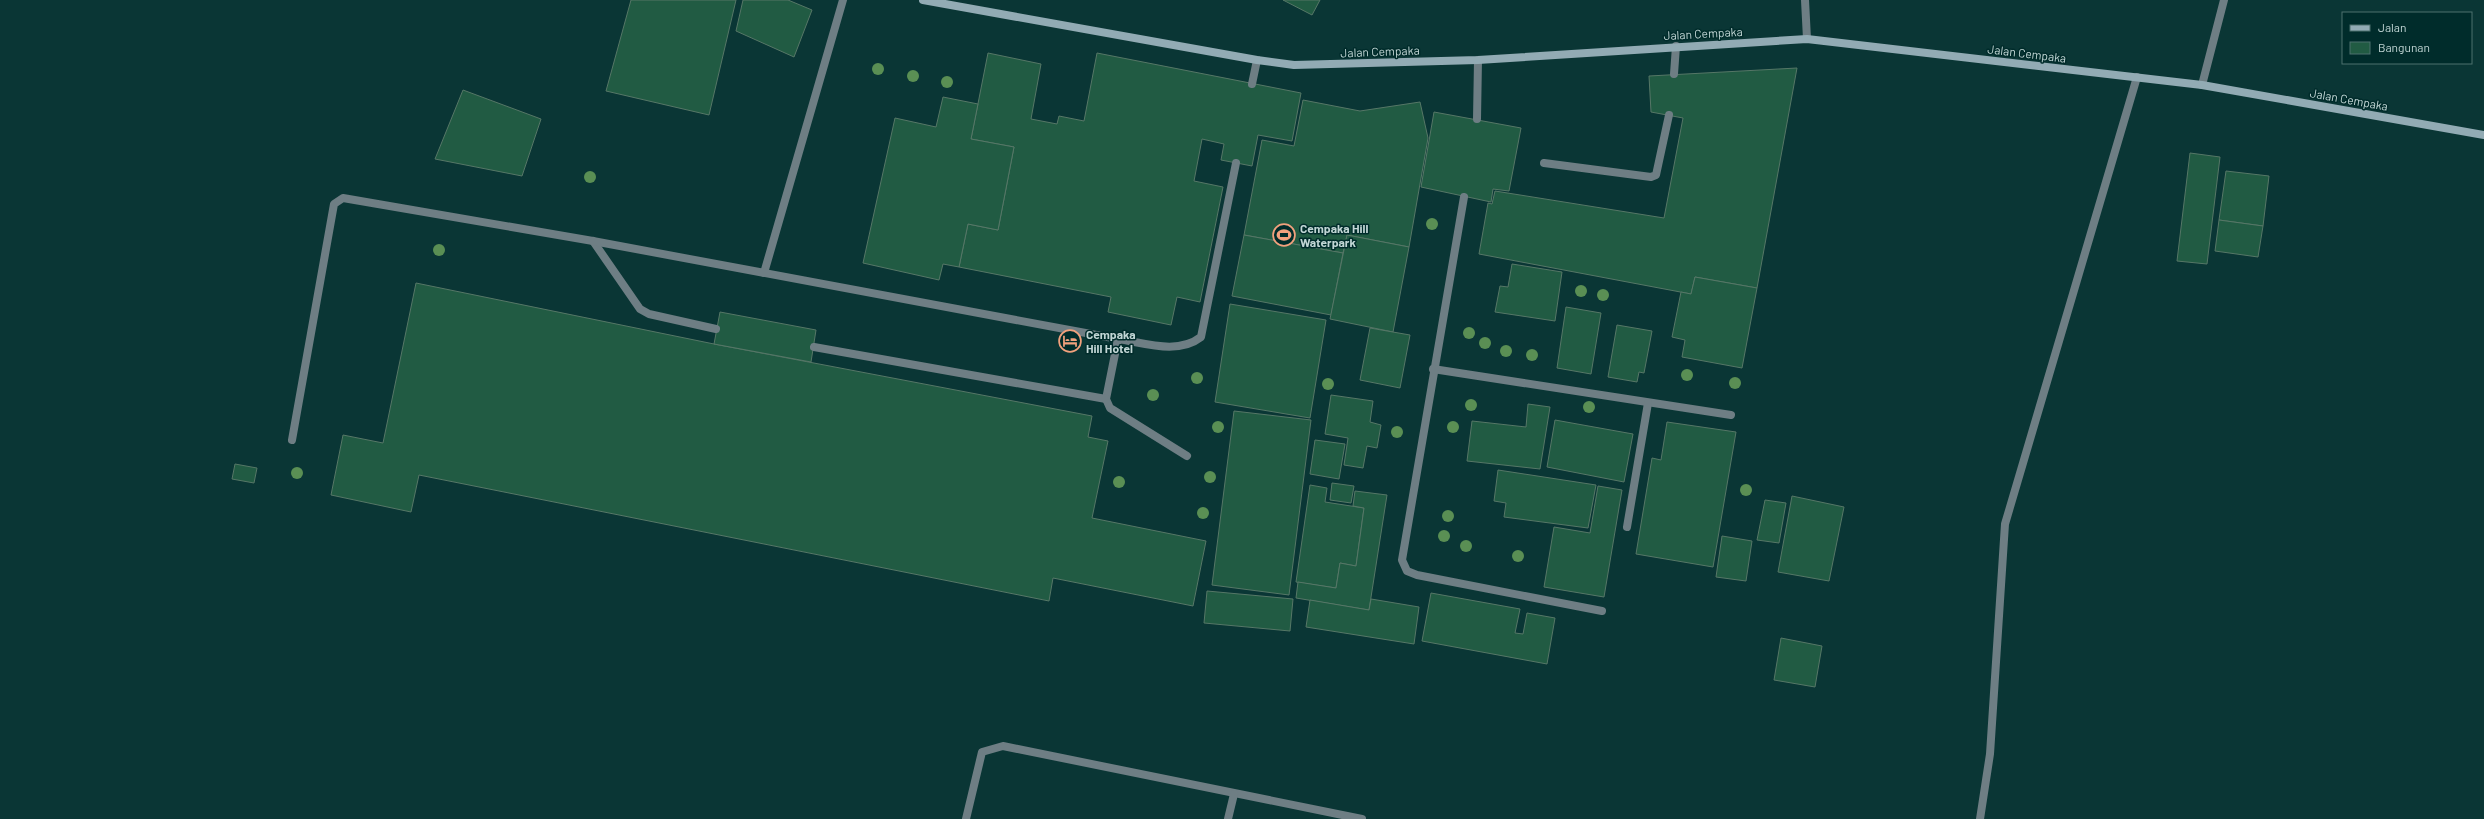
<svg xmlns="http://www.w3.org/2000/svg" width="2484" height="819" font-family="Barlow,sans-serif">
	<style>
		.building { fill: #215b43; stroke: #567767 }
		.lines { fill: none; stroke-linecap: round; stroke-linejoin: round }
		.service { stroke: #6e7e84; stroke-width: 8 }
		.minor { stroke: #6e7e84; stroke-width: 8 }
		.secondary { stroke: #92abb4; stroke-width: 8 }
		.tree { fill: #5a8f54 }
		.labels { text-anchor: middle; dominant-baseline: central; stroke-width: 3; stroke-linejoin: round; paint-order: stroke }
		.street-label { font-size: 12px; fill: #c1d6d5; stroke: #002c2b }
		.poi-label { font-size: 12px; font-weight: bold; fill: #c1d6d5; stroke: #002c2b; text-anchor: start }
	</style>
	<rect width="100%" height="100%" fill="#0a3635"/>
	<g class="building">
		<path d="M 631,0 L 736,0 L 709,115 L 606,91 Z"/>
		<path d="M 743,0 L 788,0 L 812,10 L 794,57 L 736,31 Z"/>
		<path d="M 1283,0 L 1320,0 L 1312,15 Z"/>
		<path d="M 988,53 L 1041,64 L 1031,119 L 1057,124 L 1059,116 L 1084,121 L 1097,53 L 1301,93 L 1292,141 L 1258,135 L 1252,166 L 1221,160 L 1224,144 L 1202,139 L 1194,181 L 1223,187 L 1200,302 L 1177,297 L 1171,325 L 1108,312 L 1111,297 L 959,267 L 968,224 L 998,230 L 1014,147 L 971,139 Z"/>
		<path d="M 1797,68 L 1757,288 L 1695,277 L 1691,294 L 1479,254 L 1488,203 L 1492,204 L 1495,191 L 1664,218 L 1683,118 L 1651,112 L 1649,76 Z"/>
		<path d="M 463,90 L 541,119 L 522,176 L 435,159 Z"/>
		<path d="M 943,97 L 978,104 L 971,139 L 1014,147 L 998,230 L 968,224 L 959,267 L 943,264 L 939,280 L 863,263 L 895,118 L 936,127 Z"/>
		<path d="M 1303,100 L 1360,111 L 1420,102 L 1428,138 L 1409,247 L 1347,235 L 1343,253 L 1244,235 L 1262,140 L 1294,146 Z"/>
		<path d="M 1434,112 L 1521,128 L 1509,191 L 1493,189 L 1491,202 L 1421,187 Z"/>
		<path d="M 2190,153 L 2220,157 L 2207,264 L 2177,261 Z"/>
		<path d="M 2226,171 L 2269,176 L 2263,226 L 2219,220 Z"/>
		<path d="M 2219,220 L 2263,226 L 2258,257 L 2215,251 Z"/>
		<path d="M 1244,235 L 1343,253 L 1331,315 L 1232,296 Z"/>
		<path d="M 1347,235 L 1409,247 L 1393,332 L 1330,319 Z"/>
		<path d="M 1512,264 L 1562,272 L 1555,321 L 1495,312 L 1500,286 L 1508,287 Z"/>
		<path d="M 1695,277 L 1757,288 L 1742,368 L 1682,357 L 1685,340 L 1672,337 L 1681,292 L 1691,294 Z"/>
		<path d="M 416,283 L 714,344 L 1092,416 L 1088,437 L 1108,441 L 1092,518 L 1206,541 L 1193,606 L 1053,578 L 1049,601 L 419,475 L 411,512 L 331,495 L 343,435 L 383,443 Z"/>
		<path d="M 1230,304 L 1326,320 L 1310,418 L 1215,402 Z"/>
		<path d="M 1566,307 L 1601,313 L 1591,374 L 1557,368 Z"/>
		<path d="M 720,312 L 816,330 L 811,362 L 714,344 Z"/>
		<path d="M 1617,325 L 1652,331 L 1644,373 L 1639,372 L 1637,382 L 1608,377 Z"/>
		<path d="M 1370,328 L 1410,335 L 1400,388 L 1360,380 Z"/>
		<path d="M 1331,395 L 1373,401 L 1370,422 L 1381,425 L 1377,448 L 1367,446 L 1363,468 L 1344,465 L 1348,438 L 1325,434 Z"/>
		<path d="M 1528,404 L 1550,407 L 1540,469 L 1467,461 L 1472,421 L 1526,427 Z"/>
		<path d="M 1234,411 L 1311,420 L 1289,595 L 1212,585 Z"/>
		<path d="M 1555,420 L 1633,434 L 1624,482 L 1547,467 Z"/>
		<path d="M 1667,422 L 1736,432 L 1713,567 L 1636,554 L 1652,458 L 1661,460 Z"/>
		<path d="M 1315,440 L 1345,444 L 1339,479 L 1310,474 Z"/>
		<path d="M 235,464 L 257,468 L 254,483 L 232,479 Z"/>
		<path d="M 1498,470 L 1596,485 L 1588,528 L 1504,517 L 1506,503 L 1494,501 Z"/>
		<path d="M 1332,483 L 1354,486 L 1351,503 L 1330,500 Z"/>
		<path d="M 1310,485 L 1327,488 L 1325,502 L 1364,508 L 1356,566 L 1340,563 L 1336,588 L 1296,582 Z"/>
		<path d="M 1598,486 L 1622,490 L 1604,597 L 1544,587 L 1554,527 L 1590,533 Z"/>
		<path d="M 1355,491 L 1387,495 L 1369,610 L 1296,598 L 1298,582 L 1336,588 L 1340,563 L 1356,566 L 1364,508 L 1353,506 Z"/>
		<path d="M 1792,496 L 1844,507 L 1829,581 L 1778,572 Z"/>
		<path d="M 1765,500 L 1786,503 L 1779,543 L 1757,540 Z"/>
		<path d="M 1722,536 L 1752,541 L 1746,581 L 1716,577 Z"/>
		<path d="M 1207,591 L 1293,599 L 1290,631 L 1204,623 Z"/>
		<path d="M 1431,593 L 1520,609 L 1515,633 L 1523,634 L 1527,613 L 1555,618 L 1547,664 L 1422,641 Z"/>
		<path d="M 1371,599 L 1419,607 L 1414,644 L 1306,627 L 1310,600 L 1369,610 Z"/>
		<path d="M 1781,638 L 1822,646 L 1815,687 L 1774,680 Z"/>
	</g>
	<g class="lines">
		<g class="service">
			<path d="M 1674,74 L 1676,46"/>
			<path d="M 1252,84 L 1257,60"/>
			<path d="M 2202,85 L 2224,0"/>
			<path d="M 1477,119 L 1478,60"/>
			<path d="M 1544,163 L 1651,177 L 1656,175 L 1669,115"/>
			<path d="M 1464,197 L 1402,560 L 1407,571 L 1417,575 L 1602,611"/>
			<path d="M 593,241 L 640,309 L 649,314 L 716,329"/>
			<path d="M 764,273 L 843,0"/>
			<path d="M 1118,339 L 1106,399 L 1110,408 L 1187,456"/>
			<path d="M 814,347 L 1106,399"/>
			<path d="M 1433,369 L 1731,415"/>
			<path d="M 292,440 L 334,204 L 343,198 L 593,241 L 1118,339 C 1145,343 1178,355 1201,337 L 1236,163"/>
			<path d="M 1627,527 L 1648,403"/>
		</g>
		<g class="minor">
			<path d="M 1805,0 L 1807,39"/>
			<path d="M 966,819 L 982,752 L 1003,746 L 1362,819"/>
			<path d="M 1228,819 L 1234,794"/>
			<path d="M 1980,819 L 1990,754 L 2005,524 L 2137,77"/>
		</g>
		<path class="secondary" d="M 923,0 L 1257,60 L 1294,65 L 1478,60 L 1807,39 L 2202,85 L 2484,135"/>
	</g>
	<g class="tree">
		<circle cx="878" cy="69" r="6"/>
		<circle cx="913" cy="76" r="6"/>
		<circle cx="947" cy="82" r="6"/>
		<circle cx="590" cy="177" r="6"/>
		<circle cx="1432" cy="224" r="6"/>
		<circle cx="439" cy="250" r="6"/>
		<circle cx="1581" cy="291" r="6"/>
		<circle cx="1603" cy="295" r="6"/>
		<circle cx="1469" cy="333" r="6"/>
		<circle cx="1485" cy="343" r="6"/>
		<circle cx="1506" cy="351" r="6"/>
		<circle cx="1532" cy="355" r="6"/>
		<circle cx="1687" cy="375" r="6"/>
		<circle cx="1197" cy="378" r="6"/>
		<circle cx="1735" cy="383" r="6"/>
		<circle cx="1328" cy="384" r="6"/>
		<circle cx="1153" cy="395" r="6"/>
		<circle cx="1471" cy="405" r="6"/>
		<circle cx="1589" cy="407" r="6"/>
		<circle cx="1218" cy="427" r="6"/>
		<circle cx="1453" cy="427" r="6"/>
		<circle cx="1397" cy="432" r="6"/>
		<circle cx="297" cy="473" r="6"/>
		<circle cx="1210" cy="477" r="6"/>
		<circle cx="1119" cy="482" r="6"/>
		<circle cx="1746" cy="490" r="6"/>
		<circle cx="1203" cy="513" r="6"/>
		<circle cx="1448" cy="516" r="6"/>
		<circle cx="1444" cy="536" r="6"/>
		<circle cx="1466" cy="546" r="6"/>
		<circle cx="1518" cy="556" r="6"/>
	</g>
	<defs>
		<g id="stadium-ring" transform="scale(1.15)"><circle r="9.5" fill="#002c2b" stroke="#f1a17d" stroke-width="1.5"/><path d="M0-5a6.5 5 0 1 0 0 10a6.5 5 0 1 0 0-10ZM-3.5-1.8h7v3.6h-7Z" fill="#f1a17d"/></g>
		<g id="hotel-ring" transform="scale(1.15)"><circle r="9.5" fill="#002c2b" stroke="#f1a17d" stroke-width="1.5"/><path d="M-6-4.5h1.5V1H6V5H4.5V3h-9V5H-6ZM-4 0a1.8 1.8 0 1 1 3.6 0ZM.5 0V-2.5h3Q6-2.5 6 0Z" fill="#f1a17d"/></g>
	</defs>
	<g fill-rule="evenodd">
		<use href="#stadium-ring" x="1284" y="235"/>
		<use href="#hotel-ring" x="1070" y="341"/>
	</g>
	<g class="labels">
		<g class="street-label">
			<text transform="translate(1703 33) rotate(-3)">Jalan Cempaka</text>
			<text transform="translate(1380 51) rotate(-2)">Jalan Cempaka</text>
			<text transform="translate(2027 53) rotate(7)">Jalan Cempaka</text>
			<text transform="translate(2349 99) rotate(10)">Jalan Cempaka</text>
		</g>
		<g class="poi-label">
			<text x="1300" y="228">Cempaka Hill<tspan x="1300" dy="14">Waterpark</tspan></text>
			<text x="1086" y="334">Cempaka<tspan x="1086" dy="14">Hill Hotel</tspan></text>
		</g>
	</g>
	<rect x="2342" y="12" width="130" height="52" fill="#002c2b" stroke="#4d706f"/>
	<rect x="2350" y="25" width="20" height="6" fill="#92abb4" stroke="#4d706f"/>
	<text x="2378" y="32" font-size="12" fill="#c1d6d5">Jalan</text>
	<rect x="2350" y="42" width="20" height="12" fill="#215b43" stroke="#4d706f"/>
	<text x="2378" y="52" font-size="12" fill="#c1d6d5">Bangunan</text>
</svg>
